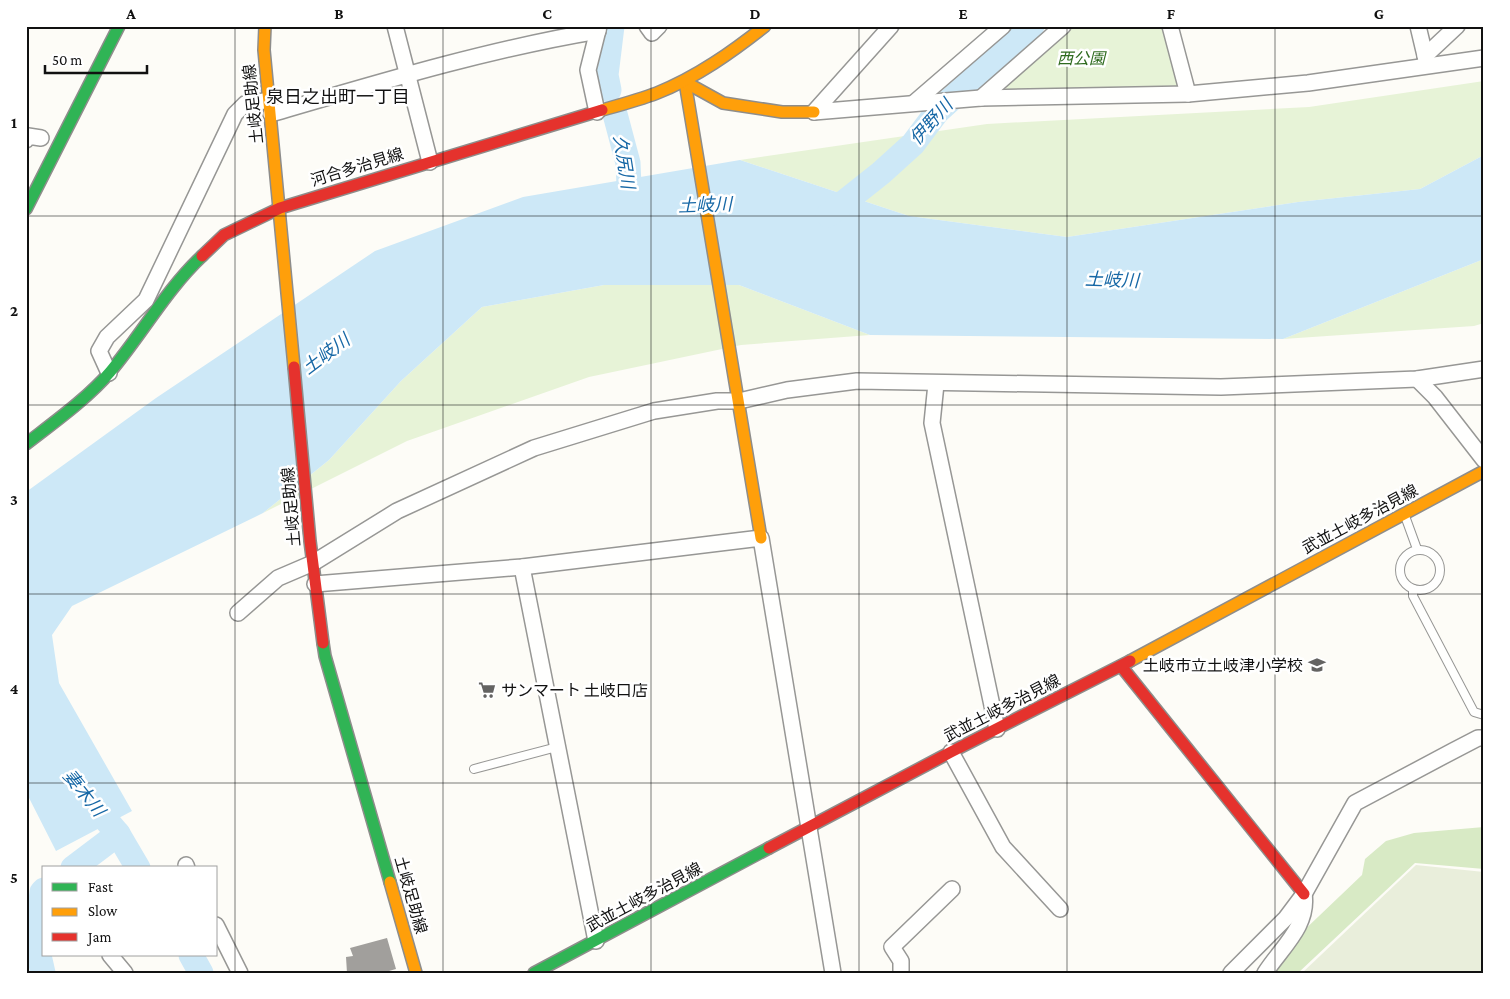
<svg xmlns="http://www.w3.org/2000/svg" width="1510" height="999" font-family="'Crimson Pro','Noto Sans JP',serif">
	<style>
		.green { fill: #e7f3d7 }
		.forest { fill: #d8eac5 }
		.cemetery { fill: #e9eedb }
		.water { fill: #cde8f7 }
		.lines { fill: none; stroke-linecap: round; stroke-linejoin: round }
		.river { stroke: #cde8f7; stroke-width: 25 }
		.building { fill: #a19f9c }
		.lane-casing { stroke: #979795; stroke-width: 10 }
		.street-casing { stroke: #979795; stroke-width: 18 }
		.fast-casing { stroke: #8e8d8b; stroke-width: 14 }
		.slow-casing { stroke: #8e8d8b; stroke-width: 14 }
		.jam-casing { stroke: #8e8d8b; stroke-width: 14 }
		.lane { stroke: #fffffe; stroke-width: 8 }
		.street { stroke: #fffffe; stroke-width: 15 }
		.fast { stroke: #30b455; stroke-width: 11 }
		.slow { stroke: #ff9f0a; stroke-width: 11 }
		.jam { stroke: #e5322d; stroke-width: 11 }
		.grid { fill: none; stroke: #111; stroke-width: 1; stroke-opacity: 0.55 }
		.labels { text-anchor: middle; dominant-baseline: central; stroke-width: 5; stroke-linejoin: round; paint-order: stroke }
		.park-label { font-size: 16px; font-style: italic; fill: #2f6b1f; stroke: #fff }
		.street-label { font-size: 16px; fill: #111; stroke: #fff }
		.poi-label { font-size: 16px; fill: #111; stroke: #fff; text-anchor: end }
		.neighbourhood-label { font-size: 18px; fill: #111; stroke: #fff }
		.water-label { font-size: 18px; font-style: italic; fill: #1768a6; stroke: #fff }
		.neatline { fill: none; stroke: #111; stroke-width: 2 }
		.grid-label { font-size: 16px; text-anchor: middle; font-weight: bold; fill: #111 }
	</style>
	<rect width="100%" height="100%" fill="#fdfcf7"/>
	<g class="green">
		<path d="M 1069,26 L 1164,26 L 1180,87 L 1006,91 L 1007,81 Z"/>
		<path d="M 1484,81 L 1484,155 L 1420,189 L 1298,202 L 1067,237 L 909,216 L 740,160 L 987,124 L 1309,107 Z"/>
		<path d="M 1484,259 L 1484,323 L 1474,326 L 1283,339 Z"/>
		<path d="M 604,285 L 739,285 L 870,335 L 741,345 L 589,377 L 407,441 L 263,513 L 329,460 L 401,381 L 482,307 Z"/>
	</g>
	<path class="forest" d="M 1484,827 L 1484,869 L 1415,863 L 1298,973 L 1271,973 L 1297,937 L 1362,875 L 1365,859 L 1386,841 L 1414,833 Z"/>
	<path class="cemetery" d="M 1416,865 L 1484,872 L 1484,973 L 1302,973 Z"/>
	<path class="water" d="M 1484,155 L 1484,259 L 1283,339 L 870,335 L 739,285 L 604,285 L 482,307 L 401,381 L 329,460 L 263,513 L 72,606 L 52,635 L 59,683 L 132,811 L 56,851 L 26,792 L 26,492 L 156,398 L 375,251 L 523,197 L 740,160 L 909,216 L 1067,237 L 1298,202 L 1420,189 Z"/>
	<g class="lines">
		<g class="river">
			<path d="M 609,90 L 606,75 L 612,26"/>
			<path d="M 615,114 L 628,163 L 630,210"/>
			<path d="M 828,215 L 881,173 L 913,144 L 937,112 L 1032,26"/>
			<path d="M 87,797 L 118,834 L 138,868"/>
			<path d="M 73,868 L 118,834"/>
			<path d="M 191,955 L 201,973"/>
			<path d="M 43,973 L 36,942 L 42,892 L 44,890"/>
		</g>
	</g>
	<path class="building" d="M 387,938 L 396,969 L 382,973 L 347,973 L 346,957 L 353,956 L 350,948 Z"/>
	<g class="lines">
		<g class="lane-casing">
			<g id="lane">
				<path d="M 1405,516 L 1417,549"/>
				<circle cx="1420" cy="570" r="20"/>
				<path d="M 1413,589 L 1413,596 L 1474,712 L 1484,715"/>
				<path d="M 474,769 L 557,747"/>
			</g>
		</g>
		<g class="street-casing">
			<g id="street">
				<path d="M 395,26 L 430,162"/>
				<path d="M 647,26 L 652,33 L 659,26"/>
				<path d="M 1170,26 L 1188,94"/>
				<path d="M 1418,26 L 1427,64"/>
				<path d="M 1425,56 L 1457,26"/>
				<path d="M 981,98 L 1063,26"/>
				<path d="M 915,102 L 1003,26"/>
				<path d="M 597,112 L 588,70 L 599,26"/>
				<path d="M 814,112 L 981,98 L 1188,94 L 1308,83 L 1484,58"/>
				<path d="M 814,112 L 891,26"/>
				<path d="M 271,114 C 377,83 489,49 598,31"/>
				<path d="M 26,140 L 28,136 L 41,138"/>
				<path d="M 109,373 L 99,351 L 107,337 L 146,300 L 235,114 L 245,104 L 270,100"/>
				<path d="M 1417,379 L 1435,397 L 1484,460"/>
				<path d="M 936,384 L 932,423 L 997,729"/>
				<path d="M 522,567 L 596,941"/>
				<path d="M 315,584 L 522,567 L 761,538 L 833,973"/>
				<path d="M 238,613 L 278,578 L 313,563 L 397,511 L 534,448 L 654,411 L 717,401 L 739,401 L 787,390 L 857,381 L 1221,387 L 1417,379 L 1484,369"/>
				<path d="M 951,752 L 1003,847 L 1060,909"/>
				<path d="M 186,865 L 187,868"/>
				<path d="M 216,925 L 240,973"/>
				<path d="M 110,955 L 125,973"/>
				<path d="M 901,973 L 901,961 L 892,947 L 952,889"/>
				<path d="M 1231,973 L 1286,918 L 1304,894 L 1355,803 L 1453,751 L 1478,738 L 1484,738"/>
				<path d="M 1265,973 C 1281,948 1309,926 1304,894"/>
			</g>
		</g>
		<g class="fast-casing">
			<g id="fast">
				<path d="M 26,209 L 119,26"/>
				<path d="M 26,444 C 53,423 88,398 110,372 C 142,334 166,290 202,256"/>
				<path d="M 323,643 L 325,656 L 390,882"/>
				<path d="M 534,973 L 769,848"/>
			</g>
		</g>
		<g class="slow-casing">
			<g id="slow">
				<path d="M 265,26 L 264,50 L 294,367"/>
				<path d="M 685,82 L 761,538"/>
				<path d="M 685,82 L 723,103 L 782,112 L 814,112"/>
				<path d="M 602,110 C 620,105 639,100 657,93 C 697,77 732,52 765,26"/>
				<path d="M 1130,661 L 1484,471"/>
				<path d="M 390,882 L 416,973"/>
			</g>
		</g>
		<g class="jam-casing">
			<g id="jam">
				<path d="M 202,256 L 224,235 L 280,208 L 602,110"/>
				<path d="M 294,367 L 310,541 L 323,643"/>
				<path d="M 1121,666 L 1304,894"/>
				<path d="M 769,848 L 951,752 L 1130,661"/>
			</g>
		</g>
		<use href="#lane" class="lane"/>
		<use href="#street" class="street"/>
		<use href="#fast" class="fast"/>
		<use href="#slow" class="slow"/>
		<use href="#jam" class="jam"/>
	</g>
	<path class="grid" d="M 235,26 L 235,973M 443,26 L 443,973M 651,26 L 651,973M 859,26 L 859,973M 1067,26 L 1067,973M 1275,26 L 1275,973M 26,216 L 1484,216M 26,405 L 1484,405M 26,594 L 1484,594M 26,783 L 1484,783"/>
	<defs>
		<g id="school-bare" transform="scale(1.35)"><path d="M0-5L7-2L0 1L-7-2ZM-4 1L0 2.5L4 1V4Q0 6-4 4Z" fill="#646362" stroke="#fff" stroke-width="2.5" paint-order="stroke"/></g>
		<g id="supermarket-bare" transform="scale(1.35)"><path d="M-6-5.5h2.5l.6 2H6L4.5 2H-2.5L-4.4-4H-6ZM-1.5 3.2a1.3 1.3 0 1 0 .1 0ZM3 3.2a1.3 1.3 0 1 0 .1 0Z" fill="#646362" stroke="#fff" stroke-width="2.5" paint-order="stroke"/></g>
	</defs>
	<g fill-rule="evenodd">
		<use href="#school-bare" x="1317" y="665"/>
		<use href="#supermarket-bare" x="487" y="690"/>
	</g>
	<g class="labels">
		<g class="park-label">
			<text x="1081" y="58">西公園</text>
		</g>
		<g class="street-label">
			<text transform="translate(253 104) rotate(-96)">土岐足助線</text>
			<text transform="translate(357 167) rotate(-17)">河合多治見線</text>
			<text transform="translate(291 507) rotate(-95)">土岐足助線</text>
			<text transform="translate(1360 519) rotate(-28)">武並土岐多治見線</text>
			<text transform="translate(1002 708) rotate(-27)">武並土岐多治見線</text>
			<text transform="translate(411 895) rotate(74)">土岐足助線</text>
			<text transform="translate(644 897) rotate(-28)">武並土岐多治見線</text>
		</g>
		<g class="poi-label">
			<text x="1303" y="665">土岐市立土岐津小学校</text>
			<text x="501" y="690" text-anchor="start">サンマート 土岐口店</text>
		</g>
		<g class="neighbourhood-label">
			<text x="338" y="97">泉日之出町一丁目</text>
		</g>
		<g class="water-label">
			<text transform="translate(931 122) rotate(-48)">伊野川</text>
			<text transform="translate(624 162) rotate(81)">久尻川</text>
			<text transform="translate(705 205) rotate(-2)">土岐川</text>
			<text transform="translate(1112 280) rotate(2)">土岐川</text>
			<text transform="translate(326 354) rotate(-37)">土岐川</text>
			<text transform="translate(84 793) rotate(51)">妻木川</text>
		</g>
	</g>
	<rect width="1510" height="999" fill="none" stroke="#ffffff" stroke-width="55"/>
	<rect x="42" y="866" width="175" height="90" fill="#ffffff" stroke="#a0a0a0"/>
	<rect x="52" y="883" width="25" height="8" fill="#30b455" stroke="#a0a0a0"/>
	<text x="88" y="892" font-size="15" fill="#111111">Fast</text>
	<rect x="52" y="908" width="25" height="8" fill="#ff9f0a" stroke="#a0a0a0"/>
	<text x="88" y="916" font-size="15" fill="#111111">Slow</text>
	<rect x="52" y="933" width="25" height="8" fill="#e5322d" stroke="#a0a0a0"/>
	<text x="88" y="942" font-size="15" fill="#111111">Jam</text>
	<path d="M45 65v8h102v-8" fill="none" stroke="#111111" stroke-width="2.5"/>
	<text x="52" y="65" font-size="15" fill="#111111" stroke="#ffffff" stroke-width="4" paint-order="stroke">50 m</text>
	<rect x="28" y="28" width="1454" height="944" class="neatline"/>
	<g class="grid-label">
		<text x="131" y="19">A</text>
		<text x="339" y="19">B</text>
		<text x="547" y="19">C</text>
		<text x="755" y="19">D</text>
		<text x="963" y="19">E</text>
		<text x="1171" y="19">F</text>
		<text x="1379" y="19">G</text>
		<text x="14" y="128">1</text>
		<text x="14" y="316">2</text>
		<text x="14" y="505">3</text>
		<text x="14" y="694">4</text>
		<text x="14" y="883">5</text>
	</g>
</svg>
